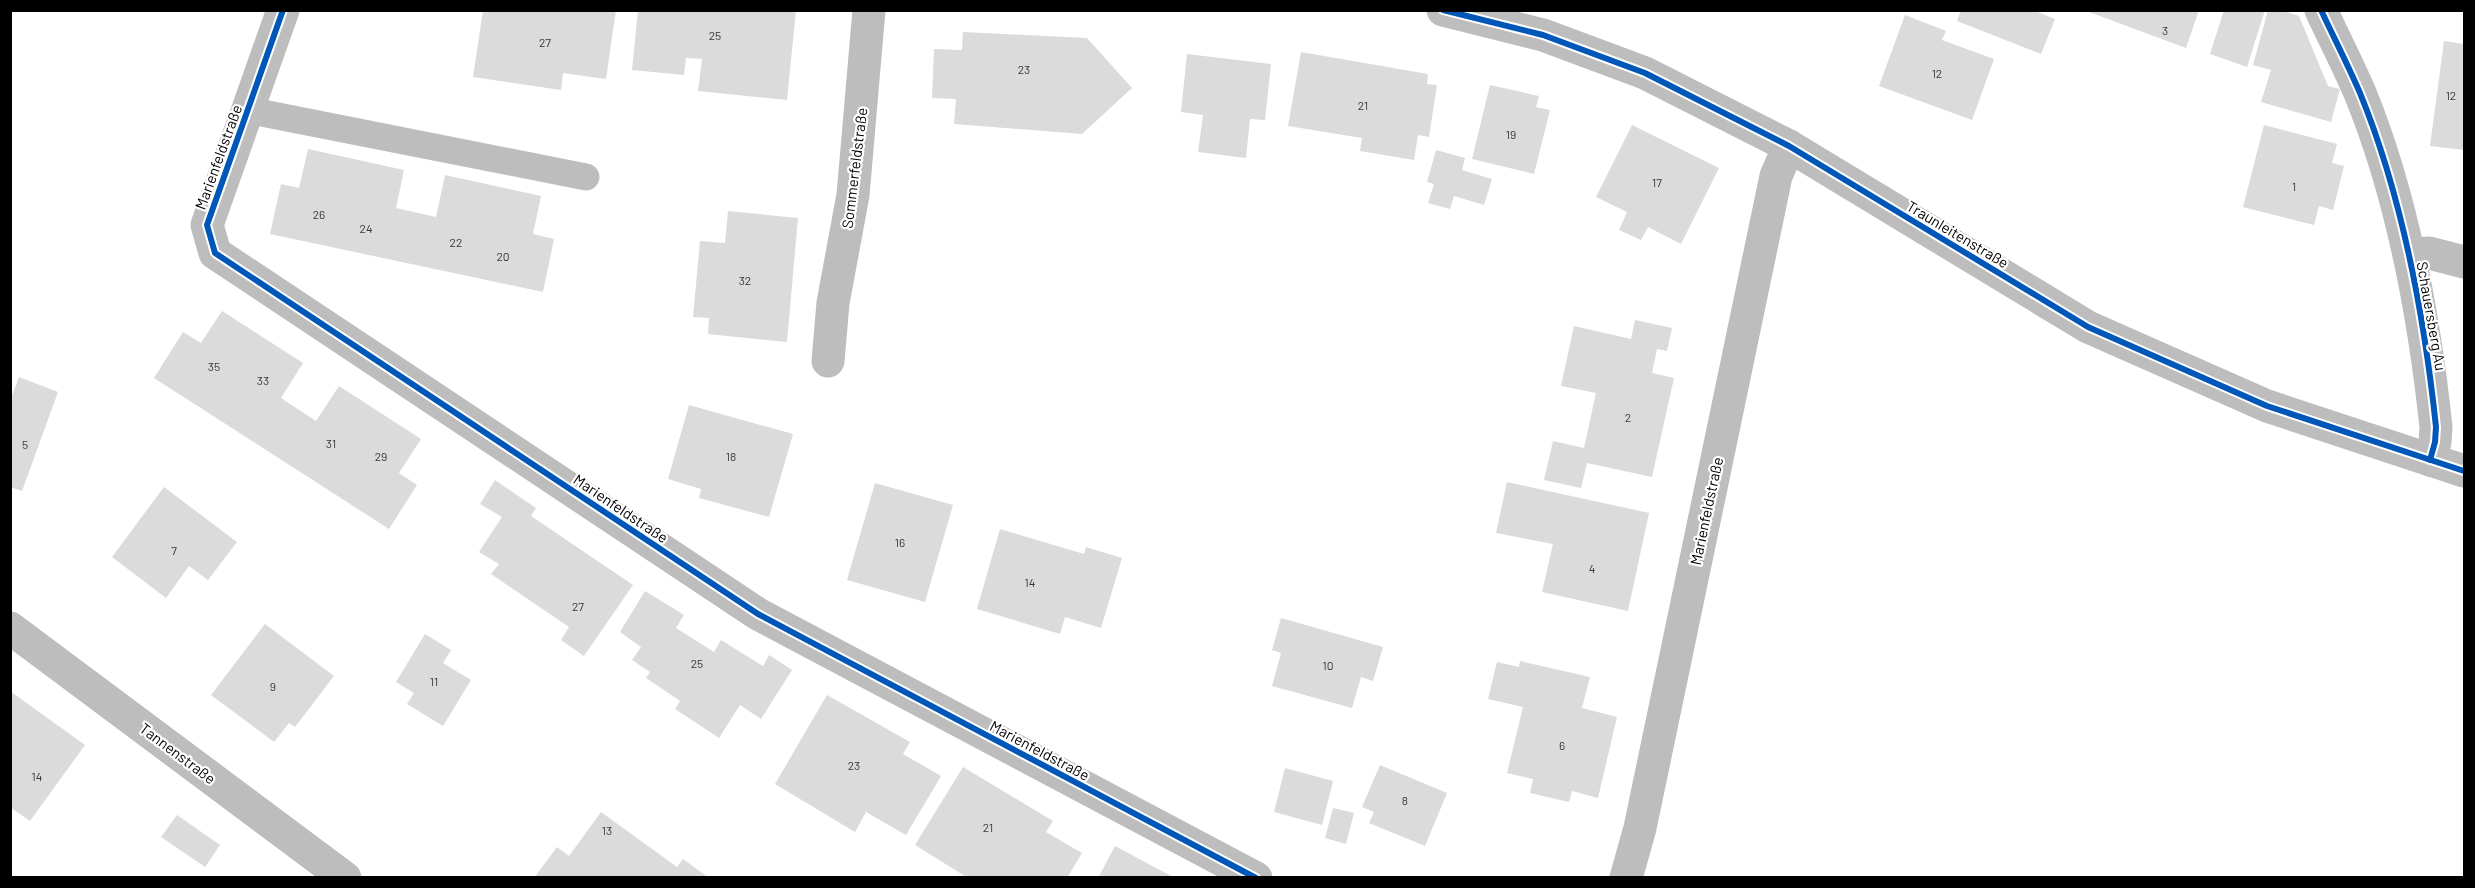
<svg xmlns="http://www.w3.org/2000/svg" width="2475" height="888" font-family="Barlow,sans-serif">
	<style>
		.building { fill: #dbdbdb }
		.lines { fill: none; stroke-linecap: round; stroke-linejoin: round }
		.lane { stroke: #bdbdbd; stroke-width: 27 }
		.street { stroke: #bdbdbd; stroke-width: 33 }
		.cycleway-casing { stroke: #fff; stroke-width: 10 }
		.cycleway { stroke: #0057b8; stroke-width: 6 }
		.labels { text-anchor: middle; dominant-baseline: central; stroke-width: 4.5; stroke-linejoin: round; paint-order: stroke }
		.number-label { font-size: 12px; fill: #373737 }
		.street-label { font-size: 15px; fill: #000; stroke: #fff }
	</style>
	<rect width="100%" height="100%" fill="#fff"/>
	<g class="building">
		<path d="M 483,10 L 616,10 L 606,79 L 563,73 L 561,90 L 473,77 Z"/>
		<path d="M 638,10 L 796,11 L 787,100 L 698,91 L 702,59 L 686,58 L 684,75 L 632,70 Z"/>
		<path d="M 1961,10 L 2033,10 L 2055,19 L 2041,54 L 1957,21 Z"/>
		<path d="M 2090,10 L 2199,10 L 2186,48 L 2089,12 Z"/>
		<path d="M 2224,10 L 2265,10 L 2247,67 L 2210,54 Z"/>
		<path d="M 2268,10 L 2281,10 L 2299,16 L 2328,86 L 2340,89 L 2331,122 L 2261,102 L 2271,70 L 2253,65 Z"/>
		<path d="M 1905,15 L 1946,31 L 1942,40 L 1994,59 L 1972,120 L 1879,86 Z"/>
		<path d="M 963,32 L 1087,38 L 1132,88 L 1082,134 L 954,124 L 956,99 L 932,98 L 934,49 L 962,50 Z"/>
		<path d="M 2444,41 L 2464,44 L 2464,150 L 2430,146 Z"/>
		<path d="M 1301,52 L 1428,74 L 1427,84 L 1437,85 L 1429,137 L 1418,135 L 1414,160 L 1360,151 L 1362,138 L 1288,126 Z"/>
		<path d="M 1187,54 L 1271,64 L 1265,120 L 1250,119 L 1246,158 L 1198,152 L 1203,115 L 1181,112 Z"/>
		<path d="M 1490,85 L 1539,96 L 1536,107 L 1550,110 L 1534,174 L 1472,159 Z"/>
		<path d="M 1632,125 L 1719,168 L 1681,244 L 1648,227 L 1641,240 L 1619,230 L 1627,212 L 1596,197 Z"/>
		<path d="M 2264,125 L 2337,144 L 2332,163 L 2344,166 L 2333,210 L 2319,206 L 2314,225 L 2243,207 Z"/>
		<path d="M 308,149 L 404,170 L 396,208 L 436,217 L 445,175 L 541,196 L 533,234 L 554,239 L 543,292 L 270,234 L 281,184 L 299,188 Z"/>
		<path d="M 1436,150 L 1465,158 L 1462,170 L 1492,179 L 1484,205 L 1454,196 L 1450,209 L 1428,203 L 1434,184 L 1427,182 Z"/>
		<path d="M 728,211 L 798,218 L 787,342 L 708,334 L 709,318 L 693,317 L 700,241 L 725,243 Z"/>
		<path d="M 222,311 L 303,363 L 281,398 L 316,421 L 339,386 L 421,439 L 399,473 L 417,485 L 389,529 L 154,378 L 183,332 L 201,343 Z"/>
		<path d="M 1635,320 L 1672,328 L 1667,351 L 1657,349 L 1652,373 L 1674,378 L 1652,477 L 1587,463 L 1581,488 L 1544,480 L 1553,441 L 1584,448 L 1596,393 L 1561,386 L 1574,326 L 1631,339 Z"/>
		<path d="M 19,377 L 58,392 L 22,491 L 10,487 L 10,401 Z"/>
		<path d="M 689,405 L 793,434 L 769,517 L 699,498 L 701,489 L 668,479 Z"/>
		<path d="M 495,480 L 536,508 L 531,516 L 633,585 L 584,656 L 561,640 L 569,627 L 491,574 L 499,564 L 479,552 L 502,517 L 480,504 Z"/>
		<path d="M 1507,482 L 1649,513 L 1628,611 L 1542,592 L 1553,544 L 1496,533 Z"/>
		<path d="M 875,483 L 953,505 L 925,602 L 847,580 Z"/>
		<path d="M 164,487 L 237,542 L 208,580 L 189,566 L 166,598 L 112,557 Z"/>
		<path d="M 1000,529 L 1084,554 L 1086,547 L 1122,558 L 1101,628 L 1065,617 L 1060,634 L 977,609 Z"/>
		<path d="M 645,591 L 684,615 L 676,628 L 714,652 L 721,640 L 763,666 L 769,655 L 792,670 L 761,719 L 740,705 L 719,738 L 675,709 L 680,701 L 646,678 L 650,672 L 632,660 L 641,647 L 620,632 Z"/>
		<path d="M 1281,618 L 1383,647 L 1373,681 L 1361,677 L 1352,708 L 1272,686 L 1281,653 L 1272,650 Z"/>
		<path d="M 265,624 L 334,676 L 295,727 L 289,723 L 274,742 L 211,695 Z"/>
		<path d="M 425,634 L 451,650 L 443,663 L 471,680 L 443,726 L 407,704 L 414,693 L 396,682 Z"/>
		<path d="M 1520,661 L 1590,677 L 1582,708 L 1617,717 L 1598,798 L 1572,791 L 1569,802 L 1530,793 L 1533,779 L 1507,773 L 1523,707 L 1488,699 L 1497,662 L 1519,667 Z"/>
		<path d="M 10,691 L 85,745 L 30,821 L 10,807 Z"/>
		<path d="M 827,695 L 910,742 L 903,754 L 941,776 L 906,835 L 866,812 L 855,832 L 775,784 Z"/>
		<path d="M 1380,765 L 1447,793 L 1425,846 L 1369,823 L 1374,812 L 1362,807 Z"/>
		<path d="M 963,767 L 1053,821 L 1046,832 L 1082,853 L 1067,878 L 968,878 L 915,845 Z"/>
		<path d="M 1285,768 L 1333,781 L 1322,825 L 1274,812 Z"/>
		<path d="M 1333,808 L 1354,813 L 1346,844 L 1325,838 Z"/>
		<path d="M 601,812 L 677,867 L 683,859 L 709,878 L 534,878 L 557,847 L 569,856 Z"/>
		<path d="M 177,815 L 220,845 L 205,867 L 161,837 Z"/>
		<path d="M 1115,846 L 1175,878 L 1098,878 Z"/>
	</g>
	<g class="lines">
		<path class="lane" d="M 247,110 L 586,177"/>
		<g class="street">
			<path d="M 283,10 L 207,225 L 215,253 L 758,614 L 1256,878"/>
			<path d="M 1443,10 L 1543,35 L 1645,73 L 1789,146 L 2088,327 L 2267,406 L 2464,471"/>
			<path d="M 2321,10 C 2334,38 2348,65 2360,93 C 2403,198 2424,314 2436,427 L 2435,442 L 2430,460"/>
			<path d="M 2409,254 L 2429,253 L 2464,262"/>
			<path d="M 828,361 L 833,303 L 853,195 L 869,10"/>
			<path d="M 10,628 L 345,878"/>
			<path d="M 1626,878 L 1640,828 L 1776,176 L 1789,146"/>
		</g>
		<g class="cycleway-casing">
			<g id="cycleway">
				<path d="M 283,10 L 207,225 L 215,253 L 758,614 L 1256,878"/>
				<path d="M 1443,10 L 1543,35 L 1645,73 L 1789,146 L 2088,327 L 2267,406 L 2464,471"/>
				<path d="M 2321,10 C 2334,38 2348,65 2360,93 C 2403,198 2424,314 2436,427 L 2435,442 L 2430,460"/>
			</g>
		</g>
		<use href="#cycleway" class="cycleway"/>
	</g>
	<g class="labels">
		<g class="number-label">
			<text x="2165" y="30">3</text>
			<text x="715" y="35">25</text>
			<text x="545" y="42">27</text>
			<text x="1024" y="69">23</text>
			<text x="1937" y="73">12</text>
			<text x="2451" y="95">12</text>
			<text x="1363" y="105">21</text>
			<text x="1511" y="134">19</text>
			<text x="1657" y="182">17</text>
			<text x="2294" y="186">1</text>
			<text x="319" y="214">26</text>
			<text x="366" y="228">24</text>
			<text x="456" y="242">22</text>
			<text x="503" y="256">20</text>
			<text x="745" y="280">32</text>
			<text x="214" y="366">35</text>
			<text x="263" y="380">33</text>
			<text x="1628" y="417">2</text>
			<text x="331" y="443">31</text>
			<text x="25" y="444">5</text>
			<text x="381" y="456">29</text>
			<text x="731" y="456">18</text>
			<text x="900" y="542">16</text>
			<text x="174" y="550">7</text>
			<text x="1592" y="568">4</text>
			<text x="1030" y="582">14</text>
			<text x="578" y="606">27</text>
			<text x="697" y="663">25</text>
			<text x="1328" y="665">10</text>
			<text x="434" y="681">11</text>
			<text x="273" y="686">9</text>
			<text x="1562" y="745">6</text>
			<text x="854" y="765">23</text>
			<text x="37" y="776">14</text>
			<text x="1405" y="800">8</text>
			<text x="988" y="827">21</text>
			<text x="607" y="830">13</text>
		</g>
		<g class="street-label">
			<text transform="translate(218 157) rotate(-70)">Marienfeldstraße</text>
			<text transform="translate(854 168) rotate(-83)">Sommerfeldstraße</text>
			<text transform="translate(1958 234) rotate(31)">Traunleitenstraße</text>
			<text transform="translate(2432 316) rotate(80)">Schauersberg Au</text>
			<text transform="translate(621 508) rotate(34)">Marienfeldstraße</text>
			<text transform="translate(1706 511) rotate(-78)">Marienfeldstraße</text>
			<text transform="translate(1040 750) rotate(28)">Marienfeldstraße</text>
			<text transform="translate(178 753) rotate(37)">Tannenstraße</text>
		</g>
	</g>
	<rect width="2475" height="888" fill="none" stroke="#000000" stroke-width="24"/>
</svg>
